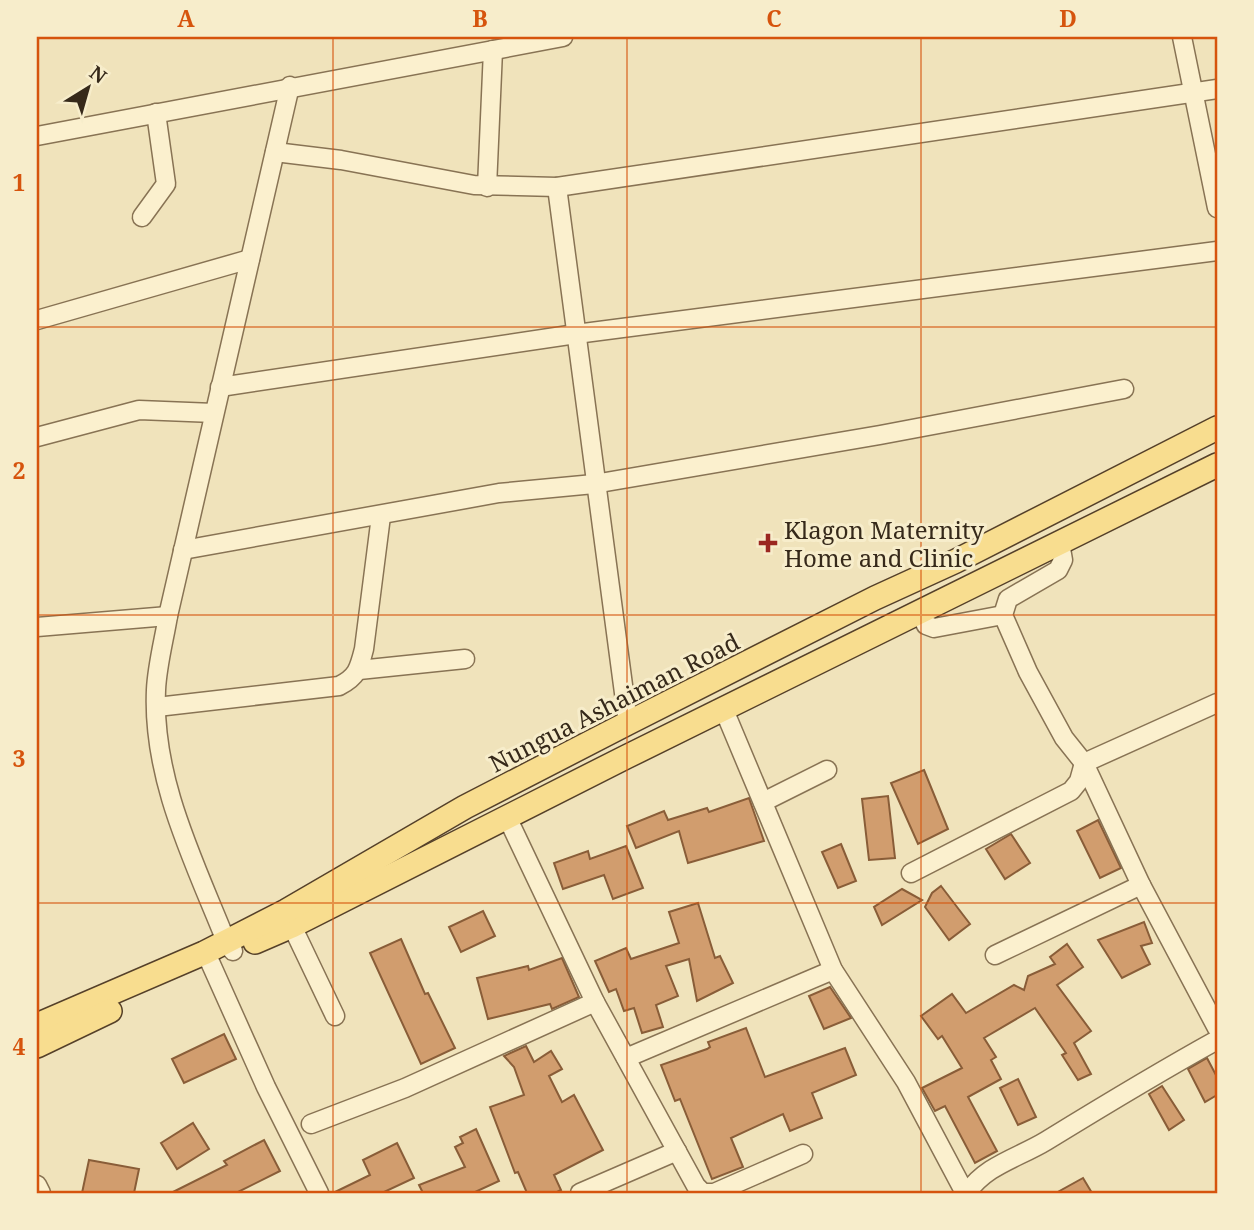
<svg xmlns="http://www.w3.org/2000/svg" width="1254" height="1230" font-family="'Noto Serif',serif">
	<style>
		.building { fill: #d19d6e; stroke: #895d38; stroke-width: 2 }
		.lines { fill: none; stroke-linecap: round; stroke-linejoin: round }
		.minor-casing { stroke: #887354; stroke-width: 21 }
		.major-casing { stroke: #554029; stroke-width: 26 }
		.minor { stroke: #fbf0ce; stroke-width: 18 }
		.major { stroke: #f8dd8f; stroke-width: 23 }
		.grid { fill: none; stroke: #d6540d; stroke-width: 2; stroke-opacity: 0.55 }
		.poi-dot { fill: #9b2720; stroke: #f7edcb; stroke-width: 2.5 }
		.labels { text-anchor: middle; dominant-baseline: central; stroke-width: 6; stroke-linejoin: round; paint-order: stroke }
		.poi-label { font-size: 24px; fill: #36291a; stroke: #f7edcb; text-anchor: start }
		.street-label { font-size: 24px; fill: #36291a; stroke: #f7edcb }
		.neatline { fill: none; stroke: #d6540d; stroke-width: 2.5 }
		.grid-label { font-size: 23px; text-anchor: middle; font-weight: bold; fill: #d6540d }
	</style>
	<rect width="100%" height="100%" fill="#f0e3bb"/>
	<g class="building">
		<path d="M 924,770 L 948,829 L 918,844 L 891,783 Z"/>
		<path d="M 888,796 L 895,858 L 869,860 L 862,799 Z"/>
		<path d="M 749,798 L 764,841 L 688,863 L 679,831 L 636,848 L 627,826 L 664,811 L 668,820 L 707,808 L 709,812 Z"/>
		<path d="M 1098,820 L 1121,868 L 1100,878 L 1077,831 Z"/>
		<path d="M 1011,834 L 1030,863 L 1005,879 L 986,849 Z"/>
		<path d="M 841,844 L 856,881 L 838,888 L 822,852 Z"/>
		<path d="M 626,846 L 643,888 L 613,899 L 604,875 L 563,889 L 554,863 L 588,851 L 590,859 Z"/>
		<path d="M 941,886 L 970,924 L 949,940 L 925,907 L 932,893 Z"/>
		<path d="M 902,889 L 922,900 L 882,925 L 874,907 Z"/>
		<path d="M 698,903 L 715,958 L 720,956 L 733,983 L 697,1001 L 689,959 L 666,966 L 678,996 L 656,1005 L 663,1027 L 642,1033 L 634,1008 L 624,1011 L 616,989 L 609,992 L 595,961 L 626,948 L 631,959 L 679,943 L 669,912 Z"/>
		<path d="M 483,911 L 495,936 L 461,952 L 449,927 Z"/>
		<path d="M 1144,922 L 1152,943 L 1141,946 L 1150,964 L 1122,978 L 1098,940 Z"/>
		<path d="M 401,939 L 425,994 L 428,993 L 455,1048 L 421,1064 L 370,953 Z"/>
		<path d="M 1067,944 L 1083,967 L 1057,985 L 1091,1031 L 1074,1043 L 1091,1074 L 1078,1080 L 1062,1055 L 1066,1053 L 1035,1008 L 984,1038 L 996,1057 L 991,1060 L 1001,1079 L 968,1097 L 997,1151 L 975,1163 L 945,1106 L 935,1111 L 922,1088 L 962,1068 L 942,1036 L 938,1039 L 921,1016 L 952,994 L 966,1013 L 1014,985 L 1024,990 L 1028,976 L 1055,964 L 1050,957 Z"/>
		<path d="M 562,958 L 579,997 L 552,1009 L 550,1004 L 488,1019 L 477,978 L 528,966 L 529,970 Z"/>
		<path d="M 830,987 L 851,1018 L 824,1029 L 809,996 Z"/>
		<path d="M 746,1028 L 765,1077 L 845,1048 L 856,1075 L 812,1093 L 822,1118 L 790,1131 L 783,1114 L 731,1138 L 743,1167 L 712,1179 L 680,1099 L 675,1101 L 661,1065 L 707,1049 L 710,1047 L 708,1042 Z"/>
		<path d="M 224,1034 L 236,1059 L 184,1083 L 172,1059 Z"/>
		<path d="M 526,1046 L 534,1062 L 551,1051 L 562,1069 L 549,1076 L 562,1102 L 574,1095 L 603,1150 L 554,1175 L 561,1190 L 555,1193 L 527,1193 L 518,1172 L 515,1173 L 490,1107 L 524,1095 L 514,1067 L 504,1056 Z"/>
		<path d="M 1207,1058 L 1217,1077 L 1217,1095 L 1205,1102 L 1188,1069 Z"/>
		<path d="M 1018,1079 L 1036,1117 L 1018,1125 L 1000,1088 Z"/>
		<path d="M 1162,1086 L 1184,1120 L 1169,1130 L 1149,1094 Z"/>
		<path d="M 193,1123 L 209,1149 L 177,1169 L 161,1143 Z"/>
		<path d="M 476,1129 L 499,1181 L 473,1193 L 423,1193 L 419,1185 L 465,1167 L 455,1147 L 463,1143 L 460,1137 Z"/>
		<path d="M 264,1140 L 280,1171 L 236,1193 L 171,1193 L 227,1165 L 224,1161 Z"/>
		<path d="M 397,1143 L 414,1178 L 382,1193 L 333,1193 L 370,1175 L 363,1160 Z"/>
		<path d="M 89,1160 L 139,1169 L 134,1193 L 82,1193 Z"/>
		<path d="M 1083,1178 L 1092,1193 L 1056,1193 Z"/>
	</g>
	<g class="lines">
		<g class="minor-casing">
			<g id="minor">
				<path d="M 1182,37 L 1217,208"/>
				<path d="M 37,136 L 563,37"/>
				<path d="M 275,152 L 341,160 L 474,185 L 557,187 L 1217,89"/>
				<path d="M 487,187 L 493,50"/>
				<path d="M 557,187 L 628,723"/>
				<path d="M 142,217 L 166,184 L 156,113"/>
				<path d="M 37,320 L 250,259"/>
				<path d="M 220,387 L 576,334 L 1217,251"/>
				<path d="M 37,437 L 139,410 L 214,413"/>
				<path d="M 1060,543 L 1063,560 L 1058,570 L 1008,599 L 1003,615 L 1028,672 L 1064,738 L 1084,763 L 1141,885 L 1217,1028"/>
				<path d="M 183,550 L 499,493 L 594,484 L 880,435 L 1124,389"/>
				<path d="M 920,611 L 926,625 L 934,628 L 1003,615"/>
				<path d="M 37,627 L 168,616"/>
				<path d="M 359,670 L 465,659"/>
				<path d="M 157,707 L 339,686 C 357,677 359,669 364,649 L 381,516"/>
				<path d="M 728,707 L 727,717 L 833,970 L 906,1082 L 965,1193"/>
				<path d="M 763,802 L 827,770"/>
				<path d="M 508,819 L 595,1002 L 696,1186 L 703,1193 L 714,1193 L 803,1154"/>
				<path d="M 911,873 L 1071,791 L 1079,781 L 1084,763 L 1217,703"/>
				<path d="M 292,926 L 335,1016"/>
				<path d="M 233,951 L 226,941 C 194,861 152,779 156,690 C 157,666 164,640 168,616 L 290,86"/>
				<path d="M 995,955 L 1141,885"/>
				<path d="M 210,962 L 266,1087 L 319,1193"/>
				<path d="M 626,1058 L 833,970"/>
				<path d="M 311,1124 L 405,1088 L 595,1002"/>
				<path d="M 37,1185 L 41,1193"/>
				<path d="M 580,1193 L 677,1151"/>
				<path d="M 967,1193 C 986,1165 1018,1158 1046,1141 C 1103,1106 1159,1072 1217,1040"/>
			</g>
		</g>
		<g class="major-casing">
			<g id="major">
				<path d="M 255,942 L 292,926 L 626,757 L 1217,465"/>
				<path d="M 37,1025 L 204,953 L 286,911 L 465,807 L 628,723 L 875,598 L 956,561 L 1217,428"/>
				<path d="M 37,1046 L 110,1011"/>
			</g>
		</g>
		<use href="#minor" class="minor"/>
		<use href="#major" class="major"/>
	</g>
	<path class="grid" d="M 333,37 L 333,1193M 627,37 L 627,1193M 921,37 L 921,1193M 37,327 L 1217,327M 37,615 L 1217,615M 37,903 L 1217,903"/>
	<path class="poi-dot" d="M764.5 532.5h7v7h7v7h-7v7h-7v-7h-7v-7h7z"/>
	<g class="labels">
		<g class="poi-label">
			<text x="784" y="529">Klagon Maternity<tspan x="784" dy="28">Home and Clinic</tspan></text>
		</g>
		<g class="street-label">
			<text transform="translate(614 702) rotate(-27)">Nungua Ashaiman Road</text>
		</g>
	</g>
	<rect width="1254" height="1230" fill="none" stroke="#f7edcb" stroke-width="77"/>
	<g transform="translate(88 88) rotate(37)" stroke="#f7edcb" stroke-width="5" paint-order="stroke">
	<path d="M0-5L12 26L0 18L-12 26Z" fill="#36291a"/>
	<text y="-10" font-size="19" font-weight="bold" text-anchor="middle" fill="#36291a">N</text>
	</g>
	<rect x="38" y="38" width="1178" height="1154" class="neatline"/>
	<g class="grid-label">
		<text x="186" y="27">A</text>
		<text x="480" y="27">B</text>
		<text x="774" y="27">C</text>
		<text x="1068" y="27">D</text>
		<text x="19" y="191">1</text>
		<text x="19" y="479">2</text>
		<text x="19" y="767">3</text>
		<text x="19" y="1055">4</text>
	</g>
</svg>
